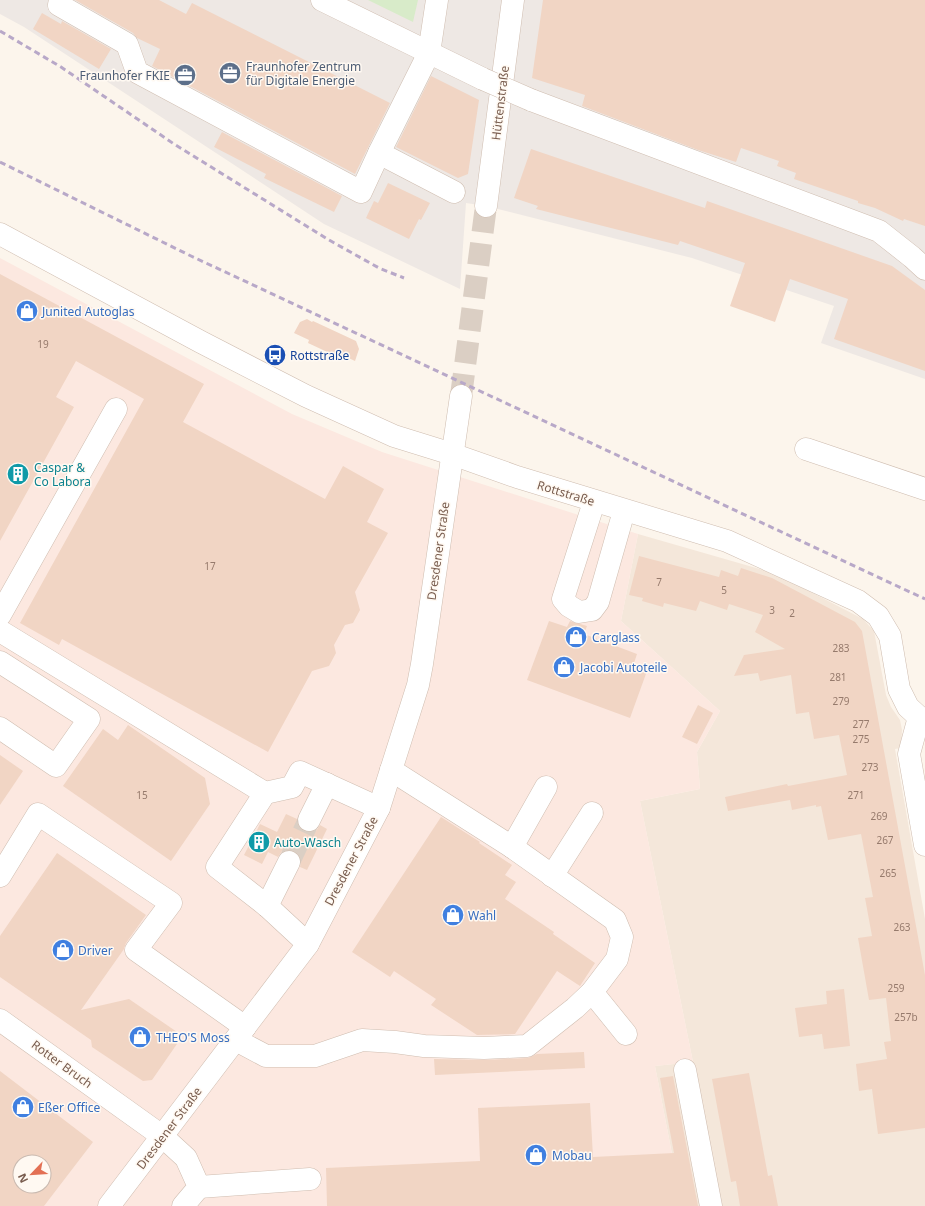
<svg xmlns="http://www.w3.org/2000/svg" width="925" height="1206" font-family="'Noto Sans',sans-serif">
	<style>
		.residential { fill: #f4e7da }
		.commercial { fill: #fce8e0; fill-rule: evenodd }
		.industrial { fill: #eee8e4 }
		.green { fill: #d8ebc9 }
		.building { fill: #f1d5c4; fill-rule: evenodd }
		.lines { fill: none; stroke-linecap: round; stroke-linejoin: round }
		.minor-tunnel { stroke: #dbcfc4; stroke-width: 22; stroke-dasharray: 22 11; stroke-linecap: butt }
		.minor-casing { stroke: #cfbdb0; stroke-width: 23 }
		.minor { stroke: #fff; stroke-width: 22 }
		.rail { stroke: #b8a8c8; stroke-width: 3; stroke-dasharray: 6 4; stroke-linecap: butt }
		.minor-bridge-casing { stroke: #cfbdb0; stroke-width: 23; stroke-linecap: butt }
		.minor-bridge { stroke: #fff; stroke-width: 22 }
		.labels { text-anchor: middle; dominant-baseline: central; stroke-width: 3; stroke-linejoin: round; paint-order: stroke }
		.number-label { font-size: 10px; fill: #967a6c }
		.service-label { font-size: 12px; fill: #4e5e75; stroke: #fff9f2; text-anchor: start }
		.street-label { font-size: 12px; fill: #785c4e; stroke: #fff9f2 }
		.shop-label { font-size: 12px; fill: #366cbe; stroke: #fff9f2; text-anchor: start }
		.transit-label { font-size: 12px; fill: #164399; stroke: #fff9f2; text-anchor: start }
		.culture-label { font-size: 12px; fill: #0d838f; stroke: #fff9f2; text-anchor: start }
	</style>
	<rect width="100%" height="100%" fill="#fcf5ec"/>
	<path class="residential" d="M 638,534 L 774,573 L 863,619 L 874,631 L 886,695 L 891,707 L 900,720 L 902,730 L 901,748 L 895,749 L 925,919 L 925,1206 L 682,1206 L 655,1066 L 693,1062 L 640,801 L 700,789 L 697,752 L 720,711 L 621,621 Z"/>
	<path class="commercial" d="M 0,258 L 292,414 L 382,452 L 638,534 L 621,621 L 720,711 L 697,752 L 700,789 L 640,801 L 693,1062 L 655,1066 L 682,1206 L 0,1206 ZM 20,1162 L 44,1162 L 44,1186 L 20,1186 Z"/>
	<path class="industrial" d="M 0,0 L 925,0 L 925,379 L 821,343 L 834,306 L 692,258 L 486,206 L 466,203 L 460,289 L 324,224 L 24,27 L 0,14 Z"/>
	<path class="green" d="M 368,0 L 418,0 L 413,22 Z"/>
	<g class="building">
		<path d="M 75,0 L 159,0 L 186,14 L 192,3 L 390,103 L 355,174 L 152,66 L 160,49 L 137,38 L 133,33 Z"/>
		<path d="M 543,0 L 925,0 L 925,226 L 904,219 L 903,221 L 875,208 L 858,203 L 858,201 L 794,179 L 796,173 L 777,166 L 779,161 L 741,148 L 736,162 L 698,150 L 582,106 L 585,95 L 532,78 Z"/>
		<path d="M 42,13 L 61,24 L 62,21 L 111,49 L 99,69 L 33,29 Z"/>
		<path d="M 431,76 L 479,100 L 468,174 L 458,178 L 396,147 Z"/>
		<path d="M 222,132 L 342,196 L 334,212 L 264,178 L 266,174 L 214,147 Z"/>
		<path d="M 531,149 L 705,208 L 707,201 L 892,266 L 925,290 L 925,371 L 834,339 L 848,299 L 790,279 L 775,322 L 730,306 L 745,263 L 680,241 L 678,245 L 536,209 L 538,206 L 514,198 Z"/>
		<path d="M 388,183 L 430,203 L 421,220 L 419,219 L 409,239 L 366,218 L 374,201 L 378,203 Z"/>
		<path d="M 0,274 L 204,384 L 183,422 L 325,499 L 343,466 L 384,489 L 367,522 L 388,533 L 355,592 L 360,610 L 353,623 L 345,625 L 334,645 L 336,653 L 329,666 L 312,671 L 268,752 L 62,639 L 59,645 L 20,623 L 144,399 L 76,361 L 56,397 L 74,407 L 0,541 Z"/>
		<path d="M 307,319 L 312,322 L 313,321 L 356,341 L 359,349 L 355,361 L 340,354 L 338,357 L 308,343 L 309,340 L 294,333 L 300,322 Z"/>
		<path d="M 639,556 L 719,577 L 721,570 L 738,576 L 741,568 L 772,578 L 855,622 L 862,631 L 925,975 L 925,1128 L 878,1134 L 872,1089 L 859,1091 L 856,1064 L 887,1059 L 884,1042 L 891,1041 L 886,998 L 869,1000 L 858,938 L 872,936 L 865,898 L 873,897 L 861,834 L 828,840 L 821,806 L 816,807 L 816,805 L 792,810 L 790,800 L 728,811 L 725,797 L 787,784 L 788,786 L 847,775 L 839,735 L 814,739 L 809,712 L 796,714 L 791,675 L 760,681 L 758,673 L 734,676 L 744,655 L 785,649 L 755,632 L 763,615 L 729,604 L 727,610 L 700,601 L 696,611 L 664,603 L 663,607 L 642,601 L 643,598 L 629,595 Z"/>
		<path d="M 549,621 L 567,627 L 570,621 L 587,626 L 584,634 L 637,654 L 633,666 L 647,671 L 630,718 L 527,680 Z"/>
		<path d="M 698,705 L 713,713 L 697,744 L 682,737 Z"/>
		<path d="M 128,725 L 205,778 L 210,804 L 171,861 L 63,786 L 103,729 L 118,740 Z"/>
		<path d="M 0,755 L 23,771 L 0,805 Z"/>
		<path d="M 286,814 L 297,819 L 298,827 L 304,831 L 309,832 L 316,831 L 320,825 L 327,829 L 307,870 L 300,867 L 301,862 L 300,855 L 294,851 L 289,850 L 282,851 L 278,857 L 268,852 L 262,864 L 244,855 L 260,824 L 277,832 Z"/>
		<path d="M 441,817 L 480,842 L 479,843 L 512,865 L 505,875 L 516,882 L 505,899 L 554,932 L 553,934 L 595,963 L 580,986 L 557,971 L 515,1034 L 477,1035 L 431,1005 L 436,999 L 394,971 L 390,977 L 352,952 Z"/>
		<path d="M 57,853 L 146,915 L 126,943 L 124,949 L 81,1010 L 129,999 L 177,1032 L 179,1041 L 152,1080 L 143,1081 L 92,1047 L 91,1040 L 0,977 L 0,936 Z"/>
		<path d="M 844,989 L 850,1046 L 824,1049 L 822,1034 L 799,1037 L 795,1008 L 827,1004 L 826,991 Z"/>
		<path d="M 584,1052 L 585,1068 L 435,1075 L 434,1059 L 485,1060 L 528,1058 L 537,1054 Z"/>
		<path d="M 0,1071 L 93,1142 L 44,1206 L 0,1206 ZM 20,1162 L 44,1162 L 44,1186 L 20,1186 Z"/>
		<path d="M 749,1073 L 768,1176 L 772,1175 L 778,1206 L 740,1206 L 736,1181 L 731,1182 L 712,1079 Z"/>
		<path d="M 673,1076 L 698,1206 L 327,1206 L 326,1168 L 480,1161 L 478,1108 L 590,1103 L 593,1157 L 674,1153 L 660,1078 Z"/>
	</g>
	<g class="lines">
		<g class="minor-tunnel">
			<path d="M 461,396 L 486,206"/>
			<path d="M 289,862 L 309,820"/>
		</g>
		<g class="minor-casing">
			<g id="minor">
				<path d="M 60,0 L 59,5 L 127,44 L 137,72 L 361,192 L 379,153 L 429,53 L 437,0"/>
				<path d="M 322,0 L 483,79"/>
				<path d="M 531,100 L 879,231 L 912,257 L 925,269"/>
				<path d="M 379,153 L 454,192"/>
				<path d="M 486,206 L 513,0"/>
				<path d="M 0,234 L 201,342 L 306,396 L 394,436 L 452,454 L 517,477 L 727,541 L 858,601 L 878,616 L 890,636 L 899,689 L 908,707 L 919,717 L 925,719"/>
				<path d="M 806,449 L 925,489"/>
				<path d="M 594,502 L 563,599 L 569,606 L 579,612 L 592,610 L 598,602 L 624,511"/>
				<path d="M 0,615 L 116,409"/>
				<path d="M 0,631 L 265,793 L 292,787 L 300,772 L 379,808"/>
				<path d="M 0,662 L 89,719 L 56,766 L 0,728"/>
				<path d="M 919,717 L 909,754 L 925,845"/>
				<path d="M 391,770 L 512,847 L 546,787"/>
				<path d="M 265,793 L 217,867 L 267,906 L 308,944"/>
				<path d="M 309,820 L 327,784"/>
				<path d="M 0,876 L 38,814 L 171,903 L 136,950 L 245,1027"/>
				<path d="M 552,876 L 592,813"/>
				<path d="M 267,906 L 289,862"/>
				<path d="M 592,992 L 626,1034"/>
				<path d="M 0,1020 L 162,1136 L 186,1158 L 199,1187 L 183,1206"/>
				<path d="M 236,1040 L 266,1056 L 315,1056 L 362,1040 L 395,1042 L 424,1046 L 484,1048 L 527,1046 L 575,1008 L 592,992 L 617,959 L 622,937 L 615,920 L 512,847"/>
				<path d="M 685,1070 L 711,1206"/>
				<path d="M 199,1187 L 310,1179"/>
				<path d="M 109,1206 L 308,944 L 379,808 L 418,685 L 422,664 L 461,396"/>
			</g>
		</g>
		<use href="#minor" class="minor"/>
		<g class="rail">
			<path d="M 0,31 L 61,67 L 174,144 L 329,240 L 379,268 L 404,278"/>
			<path d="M 0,162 L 191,256 L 925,599"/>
		</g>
		<g class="minor-bridge-casing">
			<path id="minor-bridge" d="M 483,79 L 531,100"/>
		</g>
		<use href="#minor-bridge" class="minor-bridge"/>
	</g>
	<defs>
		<g id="office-disc" transform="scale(1.15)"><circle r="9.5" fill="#5c6f8a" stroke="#fff9f2"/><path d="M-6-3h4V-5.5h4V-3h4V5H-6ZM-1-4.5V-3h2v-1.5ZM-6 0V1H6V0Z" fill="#fff"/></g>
		<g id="shop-disc" transform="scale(1.15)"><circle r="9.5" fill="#3f7fe0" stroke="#fff9f2"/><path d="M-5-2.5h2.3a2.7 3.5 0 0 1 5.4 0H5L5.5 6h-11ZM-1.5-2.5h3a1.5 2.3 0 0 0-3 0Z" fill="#fff"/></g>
		<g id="bus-disc" transform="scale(1.15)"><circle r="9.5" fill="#1a4fb4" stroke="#fff9f2"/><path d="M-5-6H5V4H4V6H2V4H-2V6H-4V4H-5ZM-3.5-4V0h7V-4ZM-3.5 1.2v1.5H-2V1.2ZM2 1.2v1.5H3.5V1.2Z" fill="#fff"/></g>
		<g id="building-disc" transform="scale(1.15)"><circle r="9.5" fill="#0f9aa8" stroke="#fff9f2"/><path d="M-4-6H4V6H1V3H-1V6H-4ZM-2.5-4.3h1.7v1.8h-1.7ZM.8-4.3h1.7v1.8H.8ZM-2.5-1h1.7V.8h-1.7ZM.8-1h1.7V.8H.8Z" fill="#fff"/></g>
	</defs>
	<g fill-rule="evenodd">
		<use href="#office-disc" x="230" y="73"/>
		<use href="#office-disc" x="185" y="75"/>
		<use href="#shop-disc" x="27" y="311"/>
		<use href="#bus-disc" x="275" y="355"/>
		<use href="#building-disc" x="18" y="474"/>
		<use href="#shop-disc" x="576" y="637"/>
		<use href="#shop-disc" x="564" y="667"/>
		<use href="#building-disc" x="259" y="842"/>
		<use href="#shop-disc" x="453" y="915"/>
		<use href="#shop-disc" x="63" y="950"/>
		<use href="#shop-disc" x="140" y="1037"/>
		<use href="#shop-disc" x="23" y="1107"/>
		<use href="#shop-disc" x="536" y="1155"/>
	</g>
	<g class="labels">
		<g class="number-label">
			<text x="43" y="344">19</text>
			<text x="210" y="566">17</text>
			<text x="659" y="582">7</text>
			<text x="724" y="590">5</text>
			<text x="772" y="610">3</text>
			<text x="792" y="613">2</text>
			<text x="841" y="648">283</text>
			<text x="838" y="677">281</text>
			<text x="841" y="701">279</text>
			<text x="861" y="724">277</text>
			<text x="861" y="739">275</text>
			<text x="870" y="767">273</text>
			<text x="142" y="795">15</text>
			<text x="856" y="795">271</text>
			<text x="879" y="816">269</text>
			<text x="885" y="840">267</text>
			<text x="888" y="873">265</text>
			<text x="902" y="927">263</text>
			<text x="896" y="988">259</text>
			<text x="906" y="1017">257b</text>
		</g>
		<g class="service-label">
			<text x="246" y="66">Fraunhofer Zentrum<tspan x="246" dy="14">für Digitale Energie</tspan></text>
			<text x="170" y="75" text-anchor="end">Fraunhofer FKIE</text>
		</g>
		<g class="street-label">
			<text transform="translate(500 103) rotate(-83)">Hüttenstraße</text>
			<text transform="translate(566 493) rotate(17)">Rottstraße</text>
			<text transform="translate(438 551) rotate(-82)">Dresdener Straße</text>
			<text transform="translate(351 861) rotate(-62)">Dresdener Straße</text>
			<text transform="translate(62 1064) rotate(36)">Rotter Bruch</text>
			<text transform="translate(169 1128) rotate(-53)">Dresdener Straße</text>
		</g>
		<g class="shop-label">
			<text x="42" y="311">Junited Autoglas</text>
			<text x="592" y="637">Carglass</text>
			<text x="580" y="667">Jacobi Autoteile</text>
			<text x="468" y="915">Wahl</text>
			<text x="78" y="950">Driver</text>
			<text x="156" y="1037">THEO'S Moss</text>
			<text x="38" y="1107">Eßer Office</text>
			<text x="552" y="1155">Mobau</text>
		</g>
		<g class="transit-label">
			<text x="290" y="355">Rottstraße</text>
		</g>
		<g class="culture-label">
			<text x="34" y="467">Caspar &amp;<tspan x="34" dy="14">Co Labora</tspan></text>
			<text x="274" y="842">Auto-Wasch</text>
		</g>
	</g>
	<g transform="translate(32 1174) rotate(245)"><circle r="19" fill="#fff9f2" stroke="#c9bab0"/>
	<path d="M0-3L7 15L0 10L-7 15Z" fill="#e37054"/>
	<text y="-6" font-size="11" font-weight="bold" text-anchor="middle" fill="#785c4e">N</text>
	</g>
</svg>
